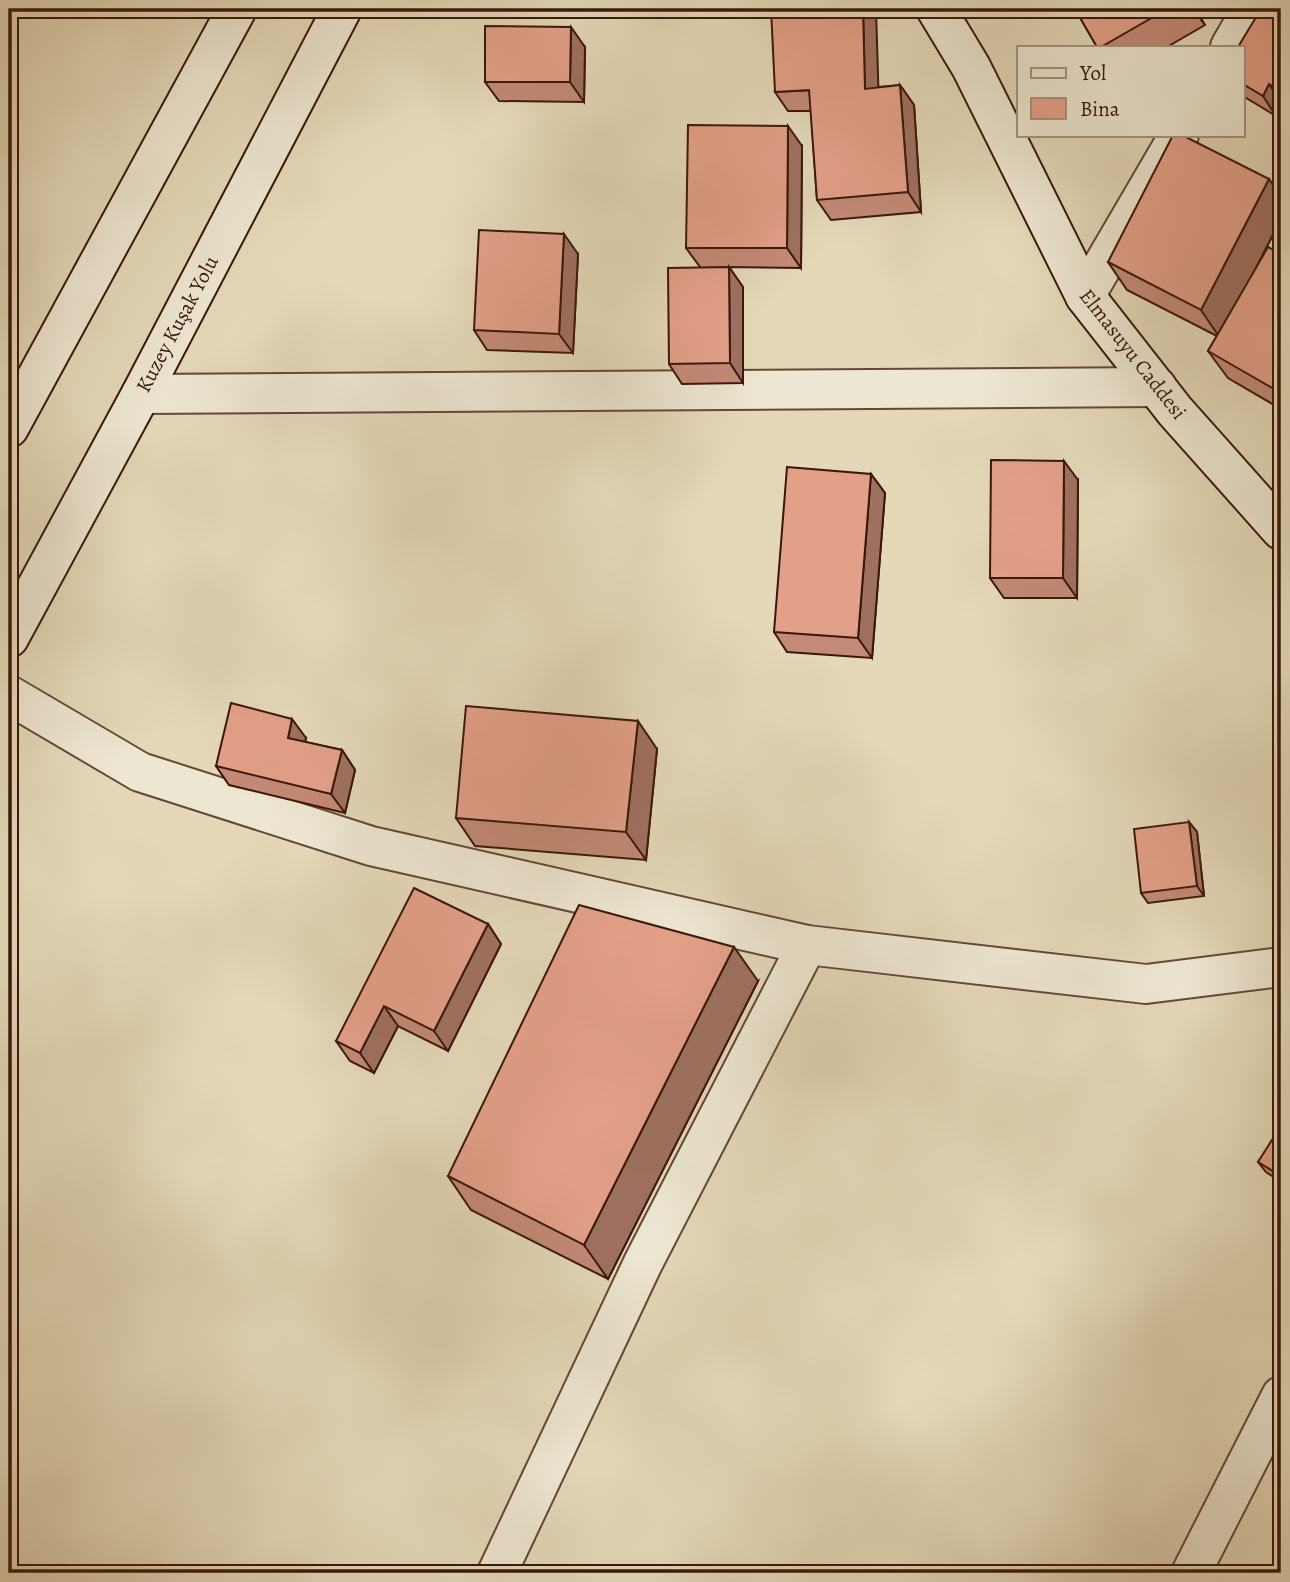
<svg xmlns="http://www.w3.org/2000/svg" width="1290" height="1582" font-family="Alegreya,serif">
	<style>
		.lines { fill: none; stroke-linecap: round; stroke-linejoin: round }
		.street-casing { stroke: #644835; stroke-width: 42 }
		.secondary-casing { stroke: #391809; stroke-width: 42 }
		.street { stroke: #ede6d1; stroke-width: 38 }
		.secondary { stroke: #ede6d1; stroke-width: 38 }
		.wall { fill: #c38a76; stroke: #391809; stroke-width: 2 }
		.shaded-wall { fill: #9f7060; stroke: #391809; stroke-width: 2 }
		.building { fill: #e3a089; stroke: #391809; stroke-width: 2 }
		.labels { text-anchor: middle; dominant-baseline: central; stroke-width: 6; stroke-linejoin: round; paint-order: stroke }
		.street-label { font-size: 21px; fill: #391809; stroke: #ede6d1 }
	</style>
	<rect width="100%" height="100%" fill="#e4d8b8"/>
	<filter id="stains"><feTurbulence type="fractalNoise" baseFrequency=".00286" numOctaves="4"/><feColorMatrix values="0 0 0 0 .2 0 0 0 0 .09 0 0 0 0 .02 0 0 0 .5 -.17"/></filter>
	<radialGradient id="worn" r=".72"><stop offset=".6" stop-color="#630" stop-opacity="0"/><stop offset="1" stop-color="#630" stop-opacity=".3"/></radialGradient>
	<g class="lines">
		<g class="street-casing">
			<g id="street">
				<path d="M 1230,47 L 1252,9"/>
				<path d="M 1085,296 L 1179,135"/>
				<path d="M 141,394 L 1157,387"/>
				<path d="M 9,695 L 140,772 L 371,846 L 807,945 L 1146,984 L 1281,967"/>
				<path d="M 497,1573 L 643,1263 L 807,945"/>
				<path d="M 1191,1573 L 1281,1396"/>
			</g>
		</g>
		<g class="secondary-casing">
			<g id="secondary">
				<path d="M 936,9 L 971,67 L 1085,296 L 1175,411 L 1281,530"/>
				<path d="M 9,428 L 237,9"/>
				<path d="M 9,638 L 141,394 L 342,9"/>
			</g>
		</g>
		<use href="#street" class="street"/>
		<use href="#secondary" class="secondary"/>
	</g>
	<g class="wall">
		<path d="M 1075,9 L 1195,9 L 1205,25 L 1167,47 L 1097,47 Z"/>
		<path d="M 1281,9 L 1281,107 L 1276,116 L 1243,96 L 1243,47 Z"/>
		<path d="M 585,47 L 584,102 L 499,101 L 485,82 Z"/>
		<path d="M 900,85 L 914,105 L 921,212 L 831,220 L 817,200 L 811,111 L 788,111 L 775,92 L 878,87 Z"/>
		<path d="M 802,146 L 801,268 L 729,267 L 743,287 L 743,383 L 682,384 L 669,364 L 700,267 L 686,248 Z"/>
		<path d="M 1269,179 L 1281,197 L 1281,219 L 1257,266 L 1281,254 L 1281,409 L 1228,378 L 1208,351 L 1217,336 L 1127,290 L 1108,262 Z"/>
		<path d="M 578,254 L 573,353 L 487,350 L 474,330 Z"/>
		<path d="M 871,474 L 885,493 L 872,658 L 787,652 L 774,632 Z"/>
		<path d="M 1078,480 L 1077,598 L 1004,598 L 990,578 Z"/>
		<path d="M 306,738 L 305,742 L 342,750 L 355,770 L 345,813 L 229,785 L 216,766 Z"/>
		<path d="M 657,749 L 646,860 L 475,846 L 456,818 Z"/>
		<path d="M 1189,822 L 1197,832 L 1204,896 L 1148,903 L 1141,893 Z"/>
		<path d="M 488,924 L 501,944 L 448,1051 L 398,1026 L 374,1073 L 350,1061 L 336,1041 Z"/>
		<path d="M 758,981 L 608,1279 L 471,1210 L 448,1176 Z"/>
		<path d="M 1281,1134 L 1281,1182 L 1266,1172 L 1258,1162 Z"/>
	</g>
	<g class="shaded-wall">
		<path d="M 863,9 L 876,9 L 879,108 L 865,89 Z"/>
		<path d="M 1193,9 L 1195,9 L 1205,25 Z"/>
		<path d="M 571,27 L 585,47 L 584,102 L 570,82 Z"/>
		<path d="M 1269,84 L 1281,102 L 1281,107 L 1276,116 L 1263,96 Z"/>
		<path d="M 900,85 L 914,105 L 921,212 L 908,192 Z"/>
		<path d="M 788,126 L 802,146 L 801,268 L 787,248 Z"/>
		<path d="M 1269,179 L 1281,197 L 1281,219 L 1220,338 L 1201,310 Z"/>
		<path d="M 564,234 L 578,254 L 573,353 L 559,334 Z"/>
		<path d="M 729,267 L 743,287 L 743,383 L 730,363 Z"/>
		<path d="M 1064,461 L 1078,480 L 1077,598 L 1063,578 Z"/>
		<path d="M 871,474 L 885,493 L 872,658 L 858,638 Z"/>
		<path d="M 292,719 L 306,738 L 302,757 L 288,738 Z"/>
		<path d="M 638,721 L 657,749 L 646,860 L 626,832 Z"/>
		<path d="M 342,750 L 355,770 L 345,813 L 331,794 Z"/>
		<path d="M 1189,822 L 1197,832 L 1204,896 L 1197,886 Z"/>
		<path d="M 488,924 L 501,944 L 448,1051 L 434,1031 Z"/>
		<path d="M 734,947 L 758,981 L 608,1279 L 584,1245 Z"/>
		<path d="M 384,1006 L 398,1026 L 374,1073 L 360,1053 Z"/>
	</g>
	<g class="building">
		<path d="M 771,9 L 863,9 L 865,89 L 900,85 L 908,192 L 817,200 L 809,90 L 775,92 Z"/>
		<path d="M 1075,9 L 1167,9 L 1101,47 L 1097,47 Z"/>
		<path d="M 1261,9 L 1281,9 L 1281,92 L 1269,84 L 1263,96 L 1243,84 L 1243,47 L 1238,47 Z"/>
		<path d="M 485,26 L 571,27 L 570,82 L 485,82 Z"/>
		<path d="M 688,125 L 788,126 L 787,248 L 686,248 Z"/>
		<path d="M 1173,135 L 1182,135 L 1269,179 L 1201,310 L 1108,262 Z"/>
		<path d="M 479,230 L 564,234 L 559,334 L 474,330 Z"/>
		<path d="M 1268,247 L 1281,254 L 1281,393 L 1208,351 Z"/>
		<path d="M 729,267 L 730,363 L 669,364 L 668,268 Z"/>
		<path d="M 991,460 L 1064,461 L 1063,578 L 990,578 Z"/>
		<path d="M 787,467 L 871,474 L 858,638 L 774,632 Z"/>
		<path d="M 231,703 L 292,719 L 288,738 L 342,750 L 331,794 L 216,766 Z"/>
		<path d="M 466,706 L 638,721 L 626,832 L 456,818 Z"/>
		<path d="M 1189,822 L 1197,886 L 1141,893 L 1134,829 Z"/>
		<path d="M 414,888 L 488,924 L 434,1031 L 384,1006 L 360,1053 L 336,1041 Z"/>
		<path d="M 579,905 L 734,947 L 584,1245 L 448,1176 Z"/>
		<path d="M 1277,1132 L 1281,1134 L 1281,1176 L 1258,1162 Z"/>
	</g>
	<g class="labels">
		<g class="street-label">
			<text transform="translate(177 324) rotate(-62)">Kuzey Kuşak Yolu</text>
			<text transform="translate(1133 354) rotate(52)">Elmasuyu Caddesi</text>
		</g>
	</g>
	<rect width="1290" height="1582" fill="none" stroke="#e4d8b8" stroke-width="35"/>
	<rect x="10" y="10" width="1269" height="1561" fill="none" stroke="#391809" stroke-width="3.5"/>
	<rect x="18" y="18" width="1255" height="1547" fill="none" stroke="#391809" stroke-width="2"/>
	<rect x="1017" y="46" width="228" height="91" fill="#ede6d1" stroke="#a59481" stroke-width="2"/>
	<rect x="1031" y="68" width="35" height="10" fill="#ede6d1" stroke="#a59481" stroke-width="2"/>
	<text x="1080" y="80" font-size="21" fill="#391809">Yol</text>
	<rect x="1031" y="98" width="35" height="21" fill="#e3a089" stroke="#a59481" stroke-width="2"/>
	<text x="1080" y="116" font-size="21" fill="#391809">Bina</text>
	<rect width="100%" height="100%" filter="url(#stains)"/>
	<rect width="100%" height="100%" fill="url(#worn)"/>
</svg>
